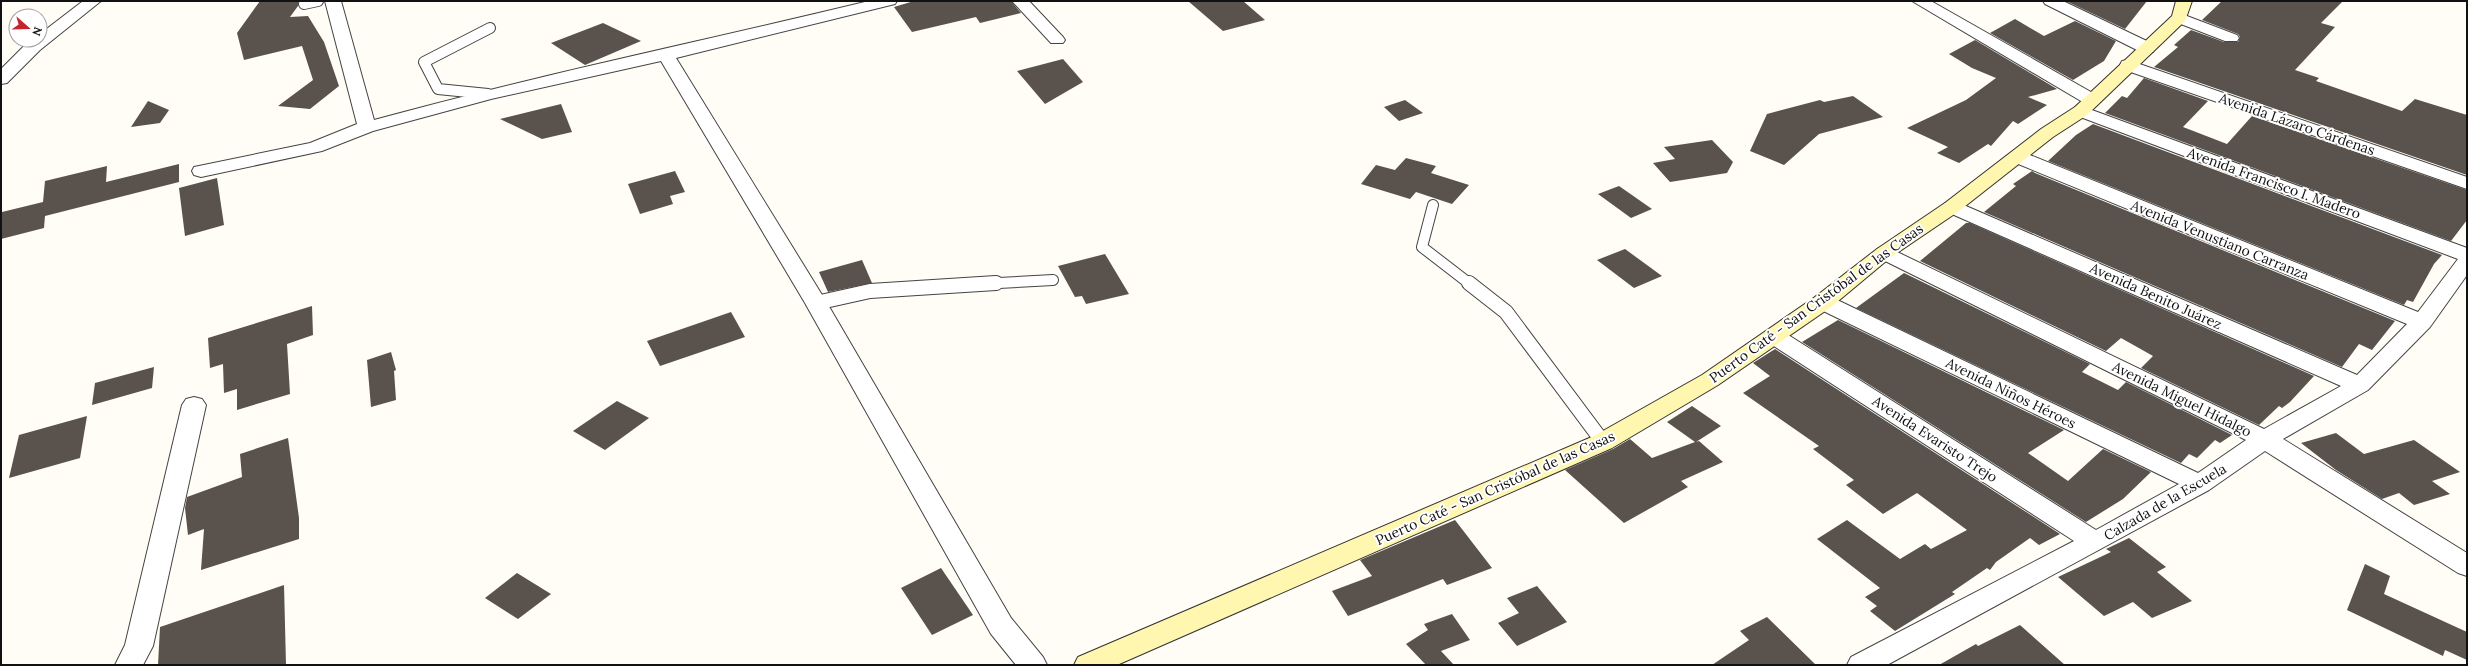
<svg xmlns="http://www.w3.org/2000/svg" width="2468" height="666" font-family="Lora,serif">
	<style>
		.building { fill: #5a524d }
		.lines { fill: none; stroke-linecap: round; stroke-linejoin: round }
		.lane-far1-casing { stroke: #444; stroke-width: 12 }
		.lane-casing { stroke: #444; stroke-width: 16 }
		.street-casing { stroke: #444; stroke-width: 2 }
		.secondary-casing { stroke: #333; stroke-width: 2 }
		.lane-far1 { stroke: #fff; stroke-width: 10 }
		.lane { stroke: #fff; stroke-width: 14 }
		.street { fill: #fff; fill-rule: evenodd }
		.secondary { fill: #fff6b0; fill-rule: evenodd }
		.labels { text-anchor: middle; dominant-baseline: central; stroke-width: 4; stroke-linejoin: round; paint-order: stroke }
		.street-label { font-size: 14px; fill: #111; stroke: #fff }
	</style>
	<rect width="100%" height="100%" fill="#fffdf5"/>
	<g class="building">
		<path d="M 260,1 L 298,1 L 298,6 L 290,17 L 308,16 L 324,42 L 339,86 L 310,109 L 278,106 L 313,80 L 302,46 L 244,60 L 237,33 Z"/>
		<path d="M 914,1 L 1011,1 L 1021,13 L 980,23 L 976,17 L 912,32 L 894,7 Z"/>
		<path d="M 1188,1 L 1243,1 L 1265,20 L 1223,31 Z"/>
		<path d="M 2066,1 L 2147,1 L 2125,29 Z"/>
		<path d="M 2222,1 L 2343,1 L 2321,23 L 2335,27 L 2295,70 L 2319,78 L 2316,81 L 2402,111 L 2415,99 L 2467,115 L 2467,175 L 2154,67 L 2178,47 L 2174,45 L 2191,30 L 2224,42 L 2238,42 L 2240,37 L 2238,34 L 2202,20 Z"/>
		<path d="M 2015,19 L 2044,36 L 2075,21 L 2116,41 L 2104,61 L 2073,80 L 1990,33 Z"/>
		<path d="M 603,23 L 641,41 L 585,65 L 551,43 Z"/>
		<path d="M 1975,40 L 2057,89 L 2028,97 L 2047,105 L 2018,124 L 2013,121 L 1991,146 L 1988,144 L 1959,163 L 1937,153 L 1948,147 L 1907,128 L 1966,100 L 1996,78 L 1972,68 L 1949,54 Z"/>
		<path d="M 1063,59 L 1083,82 L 1045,104 L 1017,71 Z"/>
		<path d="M 2144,78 L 2208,101 L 2183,127 L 2227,144 L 2252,116 L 2467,190 L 2467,220 L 2451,241 L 2105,113 L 2122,96 L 2127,98 Z"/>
		<path d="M 1853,96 L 1883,117 L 1819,134 L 1784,165 L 1750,151 L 1767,114 L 1820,100 L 1824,102 Z"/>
		<path d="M 1405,100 L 1423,113 L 1399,121 L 1384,107 Z"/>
		<path d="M 148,101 L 169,110 L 160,123 L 131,127 Z"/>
		<path d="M 561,104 L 572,132 L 542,139 L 500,119 Z"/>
		<path d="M 2093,124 L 2442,255 L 2434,264 L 2413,302 L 2407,300 L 2404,305 L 2048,161 L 2076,135 Z"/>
		<path d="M 1712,140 L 1733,162 L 1727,173 L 1670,182 L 1653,163 L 1675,159 L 1664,147 Z"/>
		<path d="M 1406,158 L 1436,166 L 1431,173 L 1469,185 L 1452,204 L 1416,192 L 1410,199 L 1361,184 L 1376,165 L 1395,170 Z"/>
		<path d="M 179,164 L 179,182 L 45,216 L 44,228 L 1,239 L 2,212 L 43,202 L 45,181 L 107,166 L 106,182 Z"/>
		<path d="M 675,171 L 685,192 L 670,196 L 673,204 L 640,214 L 628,184 Z"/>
		<path d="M 2032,171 L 2035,173 L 2395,321 L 2372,350 L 2359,344 L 2342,367 L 1984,212 L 2016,186 L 2013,184 Z"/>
		<path d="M 217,178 L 224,225 L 185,236 L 179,188 Z"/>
		<path d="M 1619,186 L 1652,209 L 1631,218 L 1598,194 Z"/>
		<path d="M 1966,223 L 1970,223 L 2314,376 L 2290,402 L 2282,408 L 2279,406 L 2259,425 L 2141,368 L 2153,356 L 2121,338 L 2106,351 L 1920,261 Z"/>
		<path d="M 1625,249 L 1662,276 L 1634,288 L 1597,260 Z"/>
		<path d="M 1105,254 L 1129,294 L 1086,304 L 1082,296 L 1075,297 L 1058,266 Z"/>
		<path d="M 862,260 L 872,283 L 828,292 L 819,272 Z"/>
		<path d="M 1904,273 L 2090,364 L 2082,372 L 2118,390 L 2126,382 L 2232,435 L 2220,443 L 2215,440 L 2197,458 L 2189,454 L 2181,463 L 1856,308 Z"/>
		<path d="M 312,306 L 313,335 L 287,344 L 290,394 L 237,410 L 237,389 L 224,393 L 223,364 L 210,368 L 208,338 Z"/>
		<path d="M 731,312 L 745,337 L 660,366 L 647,341 Z"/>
		<path d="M 1838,320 L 2064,430 L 2028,453 L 2068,481 L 2103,449 L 2151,472 L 2123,499 L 2086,522 L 1802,342 Z"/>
		<path d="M 1775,349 L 2060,534 L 2039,545 L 2030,538 L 1996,562 L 1990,570 L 1987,568 L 1952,592 L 1955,594 L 1895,631 L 1870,611 L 1877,606 L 1865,597 L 1880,588 L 1817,539 L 1847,520 L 1900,559 L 1925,544 L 1931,549 L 1967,530 L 1917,493 L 1883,514 L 1846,485 L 1854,480 L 1813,449 L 1819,446 L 1743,393 L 1770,376 L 1753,363 Z"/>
		<path d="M 391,352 L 396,370 L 394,371 L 396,400 L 371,407 L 367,360 Z"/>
		<path d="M 154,367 L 152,388 L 92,405 L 95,383 Z"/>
		<path d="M 617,401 L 649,418 L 605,450 L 573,431 Z"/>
		<path d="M 1692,406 L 1721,426 L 1696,442 L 1699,441 L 1723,462 L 1681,481 L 1688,487 L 1624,523 L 1565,470 L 1613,449 L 1630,439 L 1652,458 L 1695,442 L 1667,422 Z"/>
		<path d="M 87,416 L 80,458 L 9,478 L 19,435 Z"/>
		<path d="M 2336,433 L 2364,454 L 2414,440 L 2460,472 L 2432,481 L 2450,494 L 2414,505 L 2399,493 L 2382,499 L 2336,470 L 2301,443 Z"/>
		<path d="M 288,438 L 299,518 L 299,539 L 201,570 L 204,529 L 188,535 L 185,508 L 187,497 L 242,477 L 240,454 Z"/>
		<path d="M 1455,520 L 1492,568 L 1447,585 L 1443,579 L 1348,616 L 1332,591 L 1372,576 L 1360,560 Z"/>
		<path d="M 2129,538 L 2166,567 L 2157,572 L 2192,601 L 2152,618 L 2133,602 L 2104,616 L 2058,577 L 2111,552 L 2106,549 Z"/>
		<path d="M 2365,564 L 2390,576 L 2384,594 L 2467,632 L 2467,660 L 2445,650 L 2443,656 L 2347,610 Z"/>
		<path d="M 941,568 L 973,615 L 932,635 L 901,588 Z"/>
		<path d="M 517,573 L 551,594 L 518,619 L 485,598 Z"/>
		<path d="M 284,585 L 286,665 L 158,665 L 160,627 Z"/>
		<path d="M 1537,586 L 1567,622 L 1517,646 L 1498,623 L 1519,613 L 1507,598 Z"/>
		<path d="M 1452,614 L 1470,640 L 1441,651 L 1454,665 L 1426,665 L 1406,644 L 1428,630 L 1424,624 Z"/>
		<path d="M 1767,617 L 1816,665 L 1712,665 L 1749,640 L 1740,631 Z"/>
		<path d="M 2020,625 L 2065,665 L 1939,665 L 1976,644 L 1978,646 Z"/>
	</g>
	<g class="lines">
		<g class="lane-far1-casing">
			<g id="lane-far1">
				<path d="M 304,4 L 318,1"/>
				<path d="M 488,94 L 438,89 L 424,62 L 490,28"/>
				<path d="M 1433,205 L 1422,247 L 1470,284"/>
				<path d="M 979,284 L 1053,280"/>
			</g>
		</g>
		<g class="lane-casing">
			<g id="lane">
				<path d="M 1469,283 L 1506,312 L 1603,442"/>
				<path d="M 816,303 L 870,291 L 996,283"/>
			</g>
		</g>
		<g class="street-casing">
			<g id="street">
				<path d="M 83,1 L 101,1 L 40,50 L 7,83 L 1,84 L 1,69 L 28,42 L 31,40 L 40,40 L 40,34 Z"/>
				<path d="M 325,1 L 341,1 L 374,120 C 538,75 704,41 869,1 L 897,1 L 895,4 L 676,58 L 827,303 L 1011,618 L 1043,657 L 1047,665 L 1016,665 L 991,634 L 805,303 L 661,61 L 491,99 L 373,131 L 322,151 L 201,177 L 194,175 L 192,171 L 194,167 L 310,143 L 357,124 Z"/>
				<path d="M 1012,1 L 1029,1 L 1063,37 L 1065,40 L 1063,43 L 1051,43 Z"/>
				<path d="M 1912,1 L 1931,1 L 2098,96 L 2101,100 L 2098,104 L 2086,104 Z"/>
				<path d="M 2043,1 L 2063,1 L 2153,44 L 2155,48 L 2153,52 L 2141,52 L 2045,4 Z"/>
				<path d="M 2179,13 L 2237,35 L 2239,38 L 2237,41 L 2225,41 L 2173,21 L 2171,18 Z"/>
				<path d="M 2128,60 L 2467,177 L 2467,189 L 2122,69 L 2120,65 L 2122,61 Z"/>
				<path d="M 2081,106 L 2467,248 L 2467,275 L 2430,327 L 2368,390 L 2283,439 L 2467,553 L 2467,576 L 2458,573 L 2265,451 L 2209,490 L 1887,665 L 1847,665 L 1851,657 L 2074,541 L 1766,341 L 1763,336 L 1766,331 L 1774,329 L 1782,331 L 2096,530 L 2179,484 L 1815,307 L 1812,302 L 1815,297 L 1823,295 L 1831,297 L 2198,473 L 2246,440 L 1877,257 L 1874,253 L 1877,249 L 1884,247 L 1891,249 L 2264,429 L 2341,386 L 1945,211 L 1942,207 L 1945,203 L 1959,203 L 2357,375 L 2407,324 L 2011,161 L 2009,157 L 2011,153 L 2025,153 L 2418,312 L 2458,259 L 2075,115 L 2072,111 L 2075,107 Z"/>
				<path d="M 194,397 L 202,399 L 206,405 L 153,646 L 143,665 L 115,665 L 125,645 L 182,405 L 186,399 Z"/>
			</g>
		</g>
		<g class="secondary-casing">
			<path id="secondary" d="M 2176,1 L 2192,1 L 2185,21 L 2087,115 L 2053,137 L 1959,211 L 1891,257 L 1831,307 L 1718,385 L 1612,448 L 1117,665 L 1074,665 L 1078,657 L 1594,436 L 1702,375 L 1815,297 L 1877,249 L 1945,203 L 2041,129 L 2075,107 L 2172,16 Z"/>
		</g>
		<use href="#lane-far1" class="lane-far1"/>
		<use href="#lane" class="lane"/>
		<use href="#street" class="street"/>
		<use href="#secondary" class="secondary"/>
	</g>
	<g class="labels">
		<g class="street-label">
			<text transform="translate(2297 124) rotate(19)">Avenida Lázaro Cárdenas</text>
			<text transform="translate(2274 183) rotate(20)">Avenida Francisco I. Madero</text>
			<text transform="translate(2220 240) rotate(22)">Avenida Venustiano Carranza</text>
			<text transform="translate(2156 296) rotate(24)">Avenida Benito Juárez</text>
			<text transform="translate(1816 303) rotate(-36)">Puerto Caté - San Cristóbal de las Casas</text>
			<text transform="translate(2011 393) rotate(26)">Avenida Niños Héroes</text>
			<text transform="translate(2182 399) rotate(26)">Avenida Miguel Hidalgo</text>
			<text transform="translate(1935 439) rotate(33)">Avenida Evaristo Trejo</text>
			<text transform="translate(1495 488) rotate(-24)">Puerto Caté - San Cristóbal de las Casas</text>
			<text transform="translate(2165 502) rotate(-30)">Calzada de la Escuela</text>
		</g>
	</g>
	<rect width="2468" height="666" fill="none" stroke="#111111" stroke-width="4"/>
	<g transform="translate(28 28) rotate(110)"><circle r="19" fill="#ffffff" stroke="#a0a0a0"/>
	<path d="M0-3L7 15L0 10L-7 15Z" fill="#c4262e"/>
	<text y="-6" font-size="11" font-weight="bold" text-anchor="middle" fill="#111111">N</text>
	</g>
</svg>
